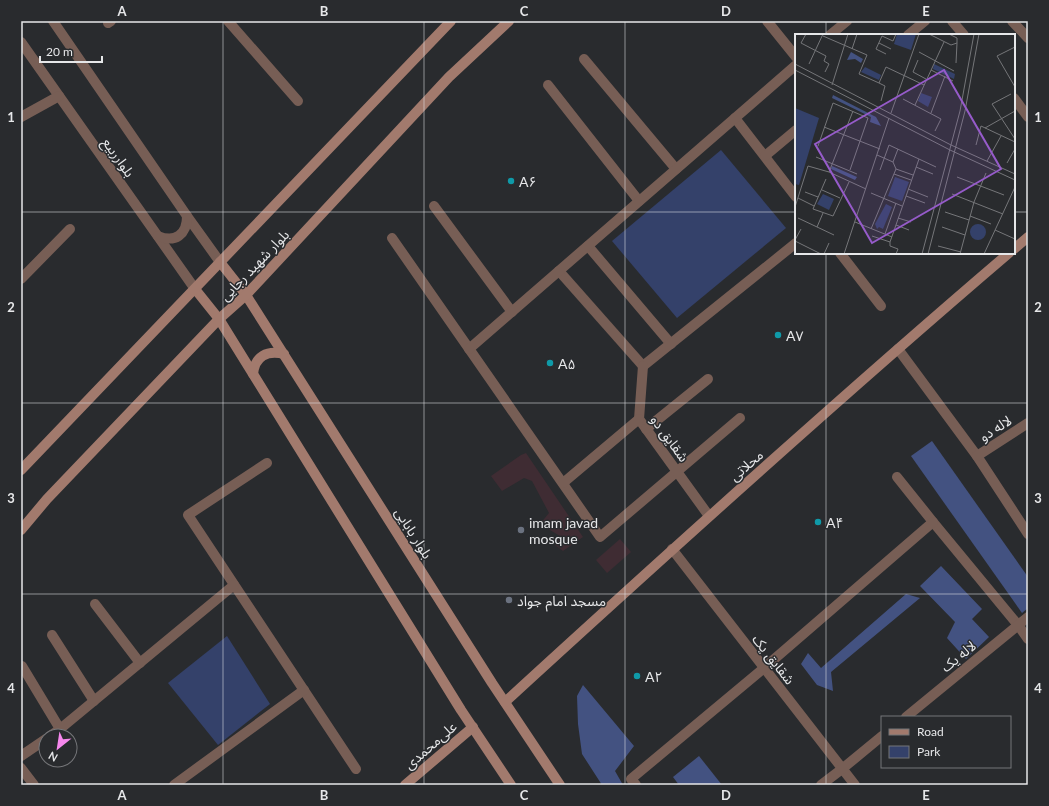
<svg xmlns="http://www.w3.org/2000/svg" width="1049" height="806" font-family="Lato,'Noto Sans Arabic',sans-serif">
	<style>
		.commercial { fill: #3f2c33 }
		.green { fill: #34416a }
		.forest { fill: #435281 }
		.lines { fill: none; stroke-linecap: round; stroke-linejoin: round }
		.street { stroke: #775e55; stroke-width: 10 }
		.secondary { stroke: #a27a6d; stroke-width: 10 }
		.grid { fill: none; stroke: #e6e7e9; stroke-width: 1; stroke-opacity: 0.55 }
		.culture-dot { fill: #0f9aa8; stroke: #292b2e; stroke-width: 1.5 }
		.worship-dot { fill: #6b7280; stroke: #292b2e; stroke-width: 1.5 }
		.labels { text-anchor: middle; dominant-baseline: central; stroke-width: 3; stroke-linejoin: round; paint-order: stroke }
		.street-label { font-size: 14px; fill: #e6e7e9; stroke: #292b2e }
		.poi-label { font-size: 14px; fill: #e6e7e9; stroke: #292b2e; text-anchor: start }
		.inset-road { fill: none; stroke: #757679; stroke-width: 1 }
		.view { fill: #965bca; fill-opacity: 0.15; stroke: #965bca; stroke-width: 2 }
		.inset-edge { fill: none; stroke: #e6e7e9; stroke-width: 2 }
		.neatline { fill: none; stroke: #e6e7e9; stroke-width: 1.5 }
		.grid-label { font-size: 13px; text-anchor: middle; font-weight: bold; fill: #e6e7e9 }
	</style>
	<rect width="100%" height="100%" fill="#292b2e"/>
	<g class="commercial">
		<path d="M 526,453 L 583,537 L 563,551 L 555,545 L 560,536 L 540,524 L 549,513 L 532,481 L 524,478 L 502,491 L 491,476 L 521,455 Z"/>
		<path d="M 620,539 L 631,552 L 607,573 L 596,560 Z"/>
	</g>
	<g class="green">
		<path d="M 721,150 L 786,228 L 677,318 L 612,241 Z"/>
		<path d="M 227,636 L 270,704 L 218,745 L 168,683 Z"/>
	</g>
	<g class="forest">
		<path d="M 932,441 L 1028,577 L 1028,608 L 1022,613 L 911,456 Z"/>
		<path d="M 941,566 L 982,609 L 972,619 L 989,637 L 966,659 L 947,638 L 955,622 L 920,586 Z"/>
		<path d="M 906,594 L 920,598 L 831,672 L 833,691 L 817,685 L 801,664 L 808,653 L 821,668 Z"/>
		<path d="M 583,685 L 634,746 L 615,771 L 623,785 L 602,785 L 582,754 L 578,724 L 577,696 Z"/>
		<path d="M 699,756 L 722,785 L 679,785 L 673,777 Z"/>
	</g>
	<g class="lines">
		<g class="street">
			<path d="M 53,21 L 187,216 L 220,262"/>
			<path d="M 228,21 L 298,101"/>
			<path d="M 767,21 L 796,57"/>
			<path d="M 952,21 L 964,35"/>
			<path d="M 1012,21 L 1028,38"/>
			<path d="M 108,23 L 111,21"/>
			<path d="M 830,35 L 847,21"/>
			<path d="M 908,35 L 925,21"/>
			<path d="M 21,42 L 195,289"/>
			<path d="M 584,59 L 676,169"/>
			<path d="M 548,85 L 639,201"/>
			<path d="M 1014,98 L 1028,117"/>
			<path d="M 21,117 L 59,96"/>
			<path d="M 735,118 L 796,197"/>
			<path d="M 765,156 L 796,130"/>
			<path d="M 434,206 L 512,312"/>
			<path d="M 158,236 C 175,243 187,235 187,216"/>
			<path d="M 392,238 L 600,537 L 740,418"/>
			<path d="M 588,246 L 671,344"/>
			<path d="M 840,253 L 881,306"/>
			<path d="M 559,271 L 643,366"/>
			<path d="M 21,279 L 70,229"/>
			<path d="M 469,349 L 796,65"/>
			<path d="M 898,349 L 977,456 L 1028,534"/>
			<path d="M 643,366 L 796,243"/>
			<path d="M 643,366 L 639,419 L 709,516"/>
			<path d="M 646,429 L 708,379"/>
			<path d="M 977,456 L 1028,423"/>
			<path d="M 267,463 L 188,515 L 356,769"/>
			<path d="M 897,477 L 933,522 L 1018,625 L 1028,639"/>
			<path d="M 563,483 L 639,419"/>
			<path d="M 672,549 L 855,785"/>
			<path d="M 95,604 L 140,663"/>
			<path d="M 52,635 L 94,701"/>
			<path d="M 22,666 L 60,729"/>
			<path d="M 906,717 L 1028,617"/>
			<path d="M 50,736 L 60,729 L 234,585"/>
			<path d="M 21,756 L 46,739"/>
			<path d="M 21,768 L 34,785"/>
			<path d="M 174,785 L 304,690"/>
			<path d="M 636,785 L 631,779 L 764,668 L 933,522"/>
			<path d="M 821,785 L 842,769 L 882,736"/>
		</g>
		<g class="secondary">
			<path d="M 1014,249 L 1028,237"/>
			<path d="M 220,262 L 246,295 L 492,683 L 560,785"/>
			<path d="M 195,289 L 219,319 L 461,710 L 511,785"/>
			<path d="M 253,374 C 255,356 267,350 284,354"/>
			<path d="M 21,470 L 451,21"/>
			<path d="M 21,530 L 47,499 L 219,319 L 246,295 L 449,77 L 509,21"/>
			<path d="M 505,702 C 671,550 838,399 1009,253"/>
			<path d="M 405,785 L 473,727"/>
		</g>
	</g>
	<path class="grid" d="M 223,21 L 223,785M 424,21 L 424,785M 625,21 L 625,785M 826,21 L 826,35M 21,212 L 796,212M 1014,212 L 1028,212M 826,253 L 826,785M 21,403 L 1028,403M 21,594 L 1028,594"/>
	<g class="culture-dot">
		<circle cx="511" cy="181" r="4"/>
		<circle cx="778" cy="335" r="4"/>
		<circle cx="550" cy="363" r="4"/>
		<circle cx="818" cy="522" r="4"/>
		<circle cx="637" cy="676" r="4"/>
	</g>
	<g class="worship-dot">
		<circle cx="521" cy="530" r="4"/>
		<circle cx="509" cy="600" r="4"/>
	</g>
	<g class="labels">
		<g class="street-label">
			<text transform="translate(119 157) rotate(55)">بلوارربیع</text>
			<text transform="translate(254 265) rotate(-46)">بلوار شهید رجایی</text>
			<text transform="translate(995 428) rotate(-33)">لاله دو</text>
			<text transform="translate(670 438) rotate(54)">شقایق دو</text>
			<text transform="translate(746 465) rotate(-41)">محلاتی</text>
			<text transform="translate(414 533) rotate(58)">بلوار بابایی</text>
			<text transform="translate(958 656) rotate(-39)">لاله یک</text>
			<text transform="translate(774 659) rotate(52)">شقایق یک</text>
			<text transform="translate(430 745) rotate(-41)">علی‌محمدی</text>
		</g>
		<g class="poi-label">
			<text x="519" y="181">A۶</text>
			<text x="786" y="335">A۷</text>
			<text x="558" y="363">A۵</text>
			<text x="529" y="522">imam javad<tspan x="529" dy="16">mosque</tspan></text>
			<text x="826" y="522">A۴</text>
			<text x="517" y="600">مسجد امام جواد</text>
			<text x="645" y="676">A۲</text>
		</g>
	</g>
	<g transform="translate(795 34)">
		<rect width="220" height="220" fill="#292b2e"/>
		<path d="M 102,0 L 121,0 L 116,16 L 99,10 ZM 139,30 L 160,40 L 159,45 L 138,35 ZM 70,33 L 86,41 L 84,46 L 66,38 ZM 126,59 L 137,63 L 133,73 L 123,67 ZM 0,74 L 24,84 L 4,151 L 0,150 ZM 100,143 L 114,148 L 107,167 L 93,162 ZM 28,160 L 39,165 L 34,176 L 22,170 ZM 91,170 L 97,173 L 88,195 L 84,193 L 82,195 L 80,190 ZM175 198a8 8 0 1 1 16 0a8 8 0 1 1-16 0Z" fill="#34416a"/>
		<path d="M 56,18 L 68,25 L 66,29 L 60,25 L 52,26 ZM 38,61 L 81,83 L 86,92 L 75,88 L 76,83 L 37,64 ZM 37,132 L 62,143 L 60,146 L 36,135 Z" fill="#435281"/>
		<path class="inset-road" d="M 11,0 L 6,9 L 31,22 L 29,27 L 34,30 L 30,38M 134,0 L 156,11 L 162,9 L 162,4 L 154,0M 28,2 L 72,21 L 64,40 L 84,49 L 91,33 L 129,51M 84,9 L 96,15M 220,13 L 202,22 L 220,53M 57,15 L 62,0M 124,18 L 159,37M 91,20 L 81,15 L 87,2 L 98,7 L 101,0M 123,26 L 118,38 L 131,45M 161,29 L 162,9M 0,30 L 156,111 L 220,140M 14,30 L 28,0M 0,36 L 155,116 L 220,146M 136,36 L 158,47M 84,49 L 90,52 L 86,67M 37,51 L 53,0M 216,60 L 197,70 L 220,105M 108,65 L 146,85 L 140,97M 120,71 L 149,8M 96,79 L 124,0M 136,79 L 150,42M 29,93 L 85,115M 190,94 L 220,77M 181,111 L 186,92 L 220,108M 23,112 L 38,69 L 73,84 L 55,136M 82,121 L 98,128 L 101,135M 21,123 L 62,140M 192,127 L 206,102M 98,128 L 103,115M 212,129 L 220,115M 121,133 L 138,140M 101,135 L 118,141M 85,136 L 94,111 L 141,133M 34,138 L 58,77M 99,140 L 116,146M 162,143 L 209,161M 31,145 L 18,175 L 38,182 L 54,148M 113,155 L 133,163M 27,156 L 45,164M 10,158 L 23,163M 76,159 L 107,172M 157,160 L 208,180M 111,162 L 130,169M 3,164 L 19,172M 0,173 L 13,132 L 34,138 L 71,155M 150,178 L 174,186M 175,182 L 196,190M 3,184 L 39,201M 103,184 L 116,188M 60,188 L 97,203M 101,191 L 114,196M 22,193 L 28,179M 147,193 L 170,201M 76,195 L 101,135M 200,196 L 220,205M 90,200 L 101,169M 77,202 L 95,208M 0,206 L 6,195M 0,207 L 26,220M 143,212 L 166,218M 29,220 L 34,209M 49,220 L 94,84M 101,220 L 103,215 L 95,212 L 95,208 L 124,125M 127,220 L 165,77 L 179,0M 133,220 L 170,77 L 184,0M 165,220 L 179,168 L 191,139M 189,220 L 220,153"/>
		<path class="view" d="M 149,36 L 206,135 L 77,209 L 20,110 Z"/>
		<rect width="220" height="220" class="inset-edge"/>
	</g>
	<rect width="1049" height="806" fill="none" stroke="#292b2e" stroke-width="44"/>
	<rect x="881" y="716" width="130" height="52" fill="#292b2e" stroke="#757679"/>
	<rect x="889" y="729" width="20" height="6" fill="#a27a6d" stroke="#757679"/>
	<text x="917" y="736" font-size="12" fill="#e6e7e9">Road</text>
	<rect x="889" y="746" width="20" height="12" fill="#34416a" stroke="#757679"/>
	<text x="917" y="756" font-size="12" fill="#e6e7e9">Park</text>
	<g transform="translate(58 748) rotate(210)"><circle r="19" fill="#292b2e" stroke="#757679"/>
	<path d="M0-3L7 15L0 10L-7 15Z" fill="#f688ed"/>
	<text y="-6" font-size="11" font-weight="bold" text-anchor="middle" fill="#e6e7e9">N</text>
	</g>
	<path d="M40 56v6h62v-6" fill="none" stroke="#e6e7e9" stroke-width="2"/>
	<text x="46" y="56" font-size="12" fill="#e6e7e9" stroke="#292b2e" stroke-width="3" paint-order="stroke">20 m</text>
	<rect x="22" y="22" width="1005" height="762" class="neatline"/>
	<g class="grid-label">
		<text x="122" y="16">A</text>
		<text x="324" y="16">B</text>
		<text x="524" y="16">C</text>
		<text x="726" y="16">D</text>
		<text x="926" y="16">E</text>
		<text x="11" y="122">1</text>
		<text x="1038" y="122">1</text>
		<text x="11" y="312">2</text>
		<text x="1038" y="312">2</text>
		<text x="11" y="503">3</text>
		<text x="1038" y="503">3</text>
		<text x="11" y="693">4</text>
		<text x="1038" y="693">4</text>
		<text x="122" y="800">A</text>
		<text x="324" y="800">B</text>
		<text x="524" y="800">C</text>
		<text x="726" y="800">D</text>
		<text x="926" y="800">E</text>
	</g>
</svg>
